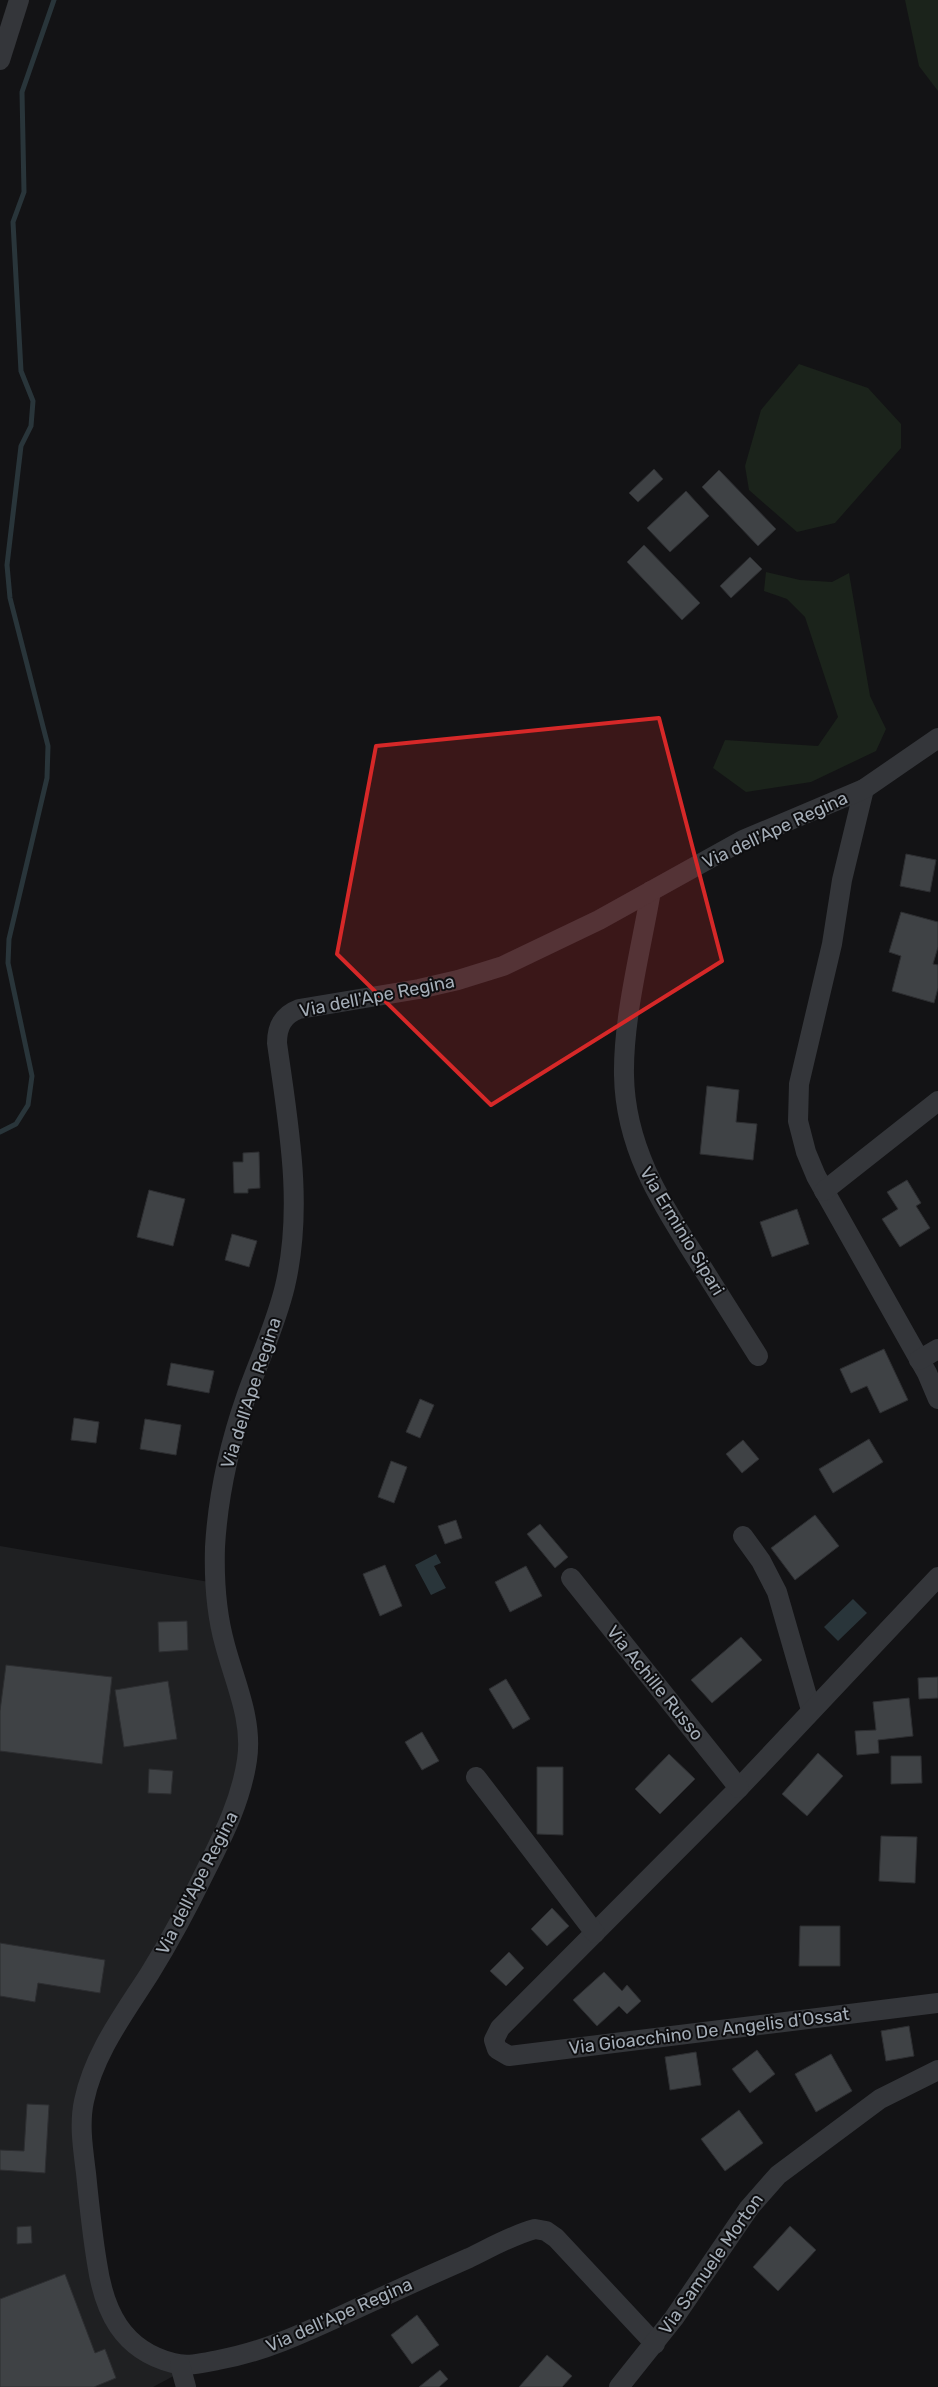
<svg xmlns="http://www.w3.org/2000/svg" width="938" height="2387" font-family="Rubik,sans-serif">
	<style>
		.built { fill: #1f2022 }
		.green { fill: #1b231b }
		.water { fill: #29353a }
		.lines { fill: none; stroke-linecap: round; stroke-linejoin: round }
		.stream { stroke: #29353a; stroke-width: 5 }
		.building { fill: #3f4245; stroke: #2d2e31 }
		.street { stroke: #34363a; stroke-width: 20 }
		.marked { fill: #d62828; fill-opacity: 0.2; stroke: #d62828; stroke-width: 4; stroke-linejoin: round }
		.labels { text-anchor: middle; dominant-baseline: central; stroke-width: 4; stroke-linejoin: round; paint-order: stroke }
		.street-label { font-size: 18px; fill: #a4adb7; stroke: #0e0e10 }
	</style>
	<rect width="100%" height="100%" fill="#131315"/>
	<path class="built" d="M 0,1546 L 215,1583 L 246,1716 L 226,1830 L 86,2092 L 106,2306 L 136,2345 L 196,2364 L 153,2387 L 0,2387 Z"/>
	<g class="green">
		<path d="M 905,0 L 938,0 L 938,91 L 919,66 Z"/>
		<path d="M 799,364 L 868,388 L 901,424 L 901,448 L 835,523 L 797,532 L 749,490 L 745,466 L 761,410 Z"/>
		<path d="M 766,572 L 800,580 L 832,582 L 849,573 L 870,696 L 886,729 L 876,751 L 811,782 L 746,792 L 713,768 L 725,740 L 818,746 L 838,717 L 805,617 L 787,599 L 764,591 Z"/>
	</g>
	<g class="water">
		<path d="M 436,1554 L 441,1563 L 434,1566 L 446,1588 L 431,1595 L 415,1565 Z"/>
		<path d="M 853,1599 L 867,1613 L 838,1641 L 824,1627 Z"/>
	</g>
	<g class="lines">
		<path class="stream" d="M 0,1132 L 16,1124 L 28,1105 L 32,1076 L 8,963 L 9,939 L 47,778 L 48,746 L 10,598 L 7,565 L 21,446 L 31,426 L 33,401 L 21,371 L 13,222 L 24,192 L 22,92 L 54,0"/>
	</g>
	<g class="building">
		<path d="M 654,469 L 663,479 L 638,502 L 629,493 Z"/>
		<path d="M 719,470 L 776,529 L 758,546 L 702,487 Z"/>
		<path d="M 686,491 L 709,516 L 670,552 L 647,528 Z"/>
		<path d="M 644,545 L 700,603 L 682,620 L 627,562 Z"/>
		<path d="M 750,557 L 762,569 L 731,598 L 720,586 Z"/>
		<path d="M 906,854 L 936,860 L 930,892 L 900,886 Z"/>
		<path d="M 901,912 L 938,922 L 938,947 L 933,964 L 938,965 L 938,988 L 934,1003 L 892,991 L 901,956 L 889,952 Z"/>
		<path d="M 707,1086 L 739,1090 L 736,1122 L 757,1124 L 753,1160 L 700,1154 Z"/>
		<path d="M 259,1152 L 260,1188 L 248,1189 L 248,1193 L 234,1193 L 233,1162 L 243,1162 L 243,1153 Z"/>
		<path d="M 907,1180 L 921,1203 L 916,1206 L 930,1228 L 900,1247 L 882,1219 L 898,1209 L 887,1192 Z"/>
		<path d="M 149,1190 L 185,1199 L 173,1246 L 137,1237 Z"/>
		<path d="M 797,1209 L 809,1244 L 772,1257 L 760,1222 Z"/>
		<path d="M 232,1234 L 257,1241 L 249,1267 L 225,1260 Z"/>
		<path d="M 884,1349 L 908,1400 L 880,1413 L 867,1386 L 851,1393 L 840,1369 Z"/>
		<path d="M 171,1363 L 214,1371 L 209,1393 L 167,1385 Z"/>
		<path d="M 420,1399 L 434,1405 L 420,1438 L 406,1432 Z"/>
		<path d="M 74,1418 L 99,1422 L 96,1443 L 71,1440 Z"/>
		<path d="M 145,1419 L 181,1425 L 176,1455 L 140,1449 Z"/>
		<path d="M 869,1439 L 883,1462 L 833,1493 L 819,1469 Z"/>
		<path d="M 743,1440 L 759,1459 L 742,1473 L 726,1454 Z"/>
		<path d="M 391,1461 L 407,1467 L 394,1503 L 378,1497 Z"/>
		<path d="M 815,1515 L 839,1546 L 795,1580 L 771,1548 Z"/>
		<path d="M 456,1520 L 462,1538 L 445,1544 L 438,1526 Z"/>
		<path d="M 540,1524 L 568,1557 L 555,1568 L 527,1534 Z"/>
		<path d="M 385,1565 L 402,1606 L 380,1616 L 363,1574 Z"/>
		<path d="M 526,1566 L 542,1596 L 510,1612 L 495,1582 Z"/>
		<path d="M 187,1621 L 188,1650 L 159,1652 L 158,1622 Z"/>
		<path d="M 741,1637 L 762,1660 L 712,1703 L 691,1680 Z"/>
		<path d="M 6,1665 L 112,1677 L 102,1764 L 0,1751 L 0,1711 Z"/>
		<path d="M 938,1677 L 938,1698 L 919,1699 L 918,1678 Z"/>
		<path d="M 506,1679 L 530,1719 L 513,1729 L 489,1689 Z"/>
		<path d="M 168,1681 L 177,1739 L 124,1747 L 115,1690 Z"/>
		<path d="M 909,1698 L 913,1736 L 878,1740 L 879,1753 L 857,1755 L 855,1731 L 876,1730 L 873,1702 Z"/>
		<path d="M 422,1732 L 439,1761 L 422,1770 L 405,1742 Z"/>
		<path d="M 818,1753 L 843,1776 L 807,1816 L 782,1794 Z"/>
		<path d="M 669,1754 L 695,1779 L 660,1814 L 635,1789 Z"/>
		<path d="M 891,1756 L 921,1756 L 922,1783 L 891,1784 Z"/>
		<path d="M 537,1767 L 563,1767 L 563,1835 L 537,1834 Z"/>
		<path d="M 149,1769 L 173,1771 L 171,1794 L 148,1793 Z"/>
		<path d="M 881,1836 L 917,1837 L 915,1883 L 879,1881 Z"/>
		<path d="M 552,1908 L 569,1926 L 547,1946 L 531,1929 Z"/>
		<path d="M 800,1926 L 840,1926 L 840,1966 L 799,1966 Z"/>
		<path d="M 0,1943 L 105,1960 L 100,1993 L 38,1983 L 35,2002 L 0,1996 Z"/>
		<path d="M 509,1952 L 524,1968 L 506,1986 L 490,1971 Z"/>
		<path d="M 604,1972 L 622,1991 L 627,1985 L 641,2001 L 627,2014 L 619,2006 L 597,2026 L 573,2000 Z"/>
		<path d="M 909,2026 L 914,2056 L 886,2061 L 881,2031 Z"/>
		<path d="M 757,2050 L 775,2074 L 750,2093 L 732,2069 Z"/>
		<path d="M 696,2052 L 701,2085 L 670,2090 L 665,2057 Z"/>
		<path d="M 831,2054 L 852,2091 L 816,2112 L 795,2074 Z"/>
		<path d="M 27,2104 L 49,2105 L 45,2173 L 0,2170 L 0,2150 L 24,2151 Z"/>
		<path d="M 739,2110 L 763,2143 L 725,2171 L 701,2139 Z"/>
		<path d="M 31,2226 L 32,2243 L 17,2244 L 17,2227 Z"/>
		<path d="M 790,2226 L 816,2250 L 778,2291 L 753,2267 Z"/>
		<path d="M 65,2274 L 95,2353 L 105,2349 L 116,2378 L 94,2387 L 0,2387 L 0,2299 Z"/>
		<path d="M 417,2315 L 439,2345 L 412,2364 L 391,2335 Z"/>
		<path d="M 547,2355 L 572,2376 L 562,2387 L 519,2387 Z"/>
		<path d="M 440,2370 L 448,2379 L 439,2387 L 419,2387 Z"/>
	</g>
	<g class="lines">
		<g class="street">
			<path d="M 0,60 L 19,0"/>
			<path d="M 864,789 L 842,880 L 832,944 L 799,1084 L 798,1121 L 806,1152 L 816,1176 L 927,1373 L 938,1399"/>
			<path d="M 651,891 C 641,949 623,1018 624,1075 C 625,1145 659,1200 695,1256 C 716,1289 737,1323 758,1356"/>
			<path d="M 824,1191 L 938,1101"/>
			<path d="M 919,1360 L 938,1349"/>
			<path d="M 743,1536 L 761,1561 L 777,1592 L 811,1710"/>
			<path d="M 938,1577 L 739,1788 L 500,2028 L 494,2040 L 497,2049 L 509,2056 L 938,2003"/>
			<path d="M 571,1578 L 739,1788"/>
			<path d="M 476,1777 L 595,1933"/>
			<path d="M 655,2344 L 556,2238 L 546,2231 L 535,2229 C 512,2235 490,2248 469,2258 C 428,2276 386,2295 345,2314 C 304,2333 263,2352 218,2360 C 203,2363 188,2367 173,2363 C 122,2350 104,2311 97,2263 C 92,2233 89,2203 86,2173 C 83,2149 79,2124 84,2101 C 94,2053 124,2014 150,1973 C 171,1939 189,1905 206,1870 C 224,1834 241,1800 247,1760 C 253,1720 235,1683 225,1645 C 216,1613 214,1580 215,1547 C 218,1495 229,1446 246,1397 C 259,1360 276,1324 285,1286 C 304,1205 288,1123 277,1043 C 277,1026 283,1015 299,1009 L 419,989 L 458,980 L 503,966 L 599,920 L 743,840 L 864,789 L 938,738"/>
			<path d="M 180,2365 L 186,2387"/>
			<path d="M 619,2387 L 674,2318 L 749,2208 L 778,2175 L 880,2099 L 938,2070"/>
		</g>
	</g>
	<path class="marked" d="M 659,718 L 722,961 L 491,1105 L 337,954 L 376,746 Z"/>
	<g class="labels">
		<g class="street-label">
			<text transform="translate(775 830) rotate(-25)">Via dell'Ape Regina</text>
			<text transform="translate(377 996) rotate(-11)">Via dell'Ape Regina</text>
			<text transform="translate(682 1231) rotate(59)">Via Erminio Sipari</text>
			<text transform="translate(251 1393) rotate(-72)">Via dell'Ape Regina</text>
			<text transform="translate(655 1683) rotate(51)">Via Achille Russo</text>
			<text transform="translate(197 1883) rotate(-63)">Via dell'Ape Regina</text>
			<text transform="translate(709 2031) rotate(-7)">Via Gioacchino De Angelis d'Ossat</text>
			<text transform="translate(711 2264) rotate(-55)">Via Samuele Morton</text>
			<text transform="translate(339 2315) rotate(-24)">Via dell'Ape Regina</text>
		</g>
	</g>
</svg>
